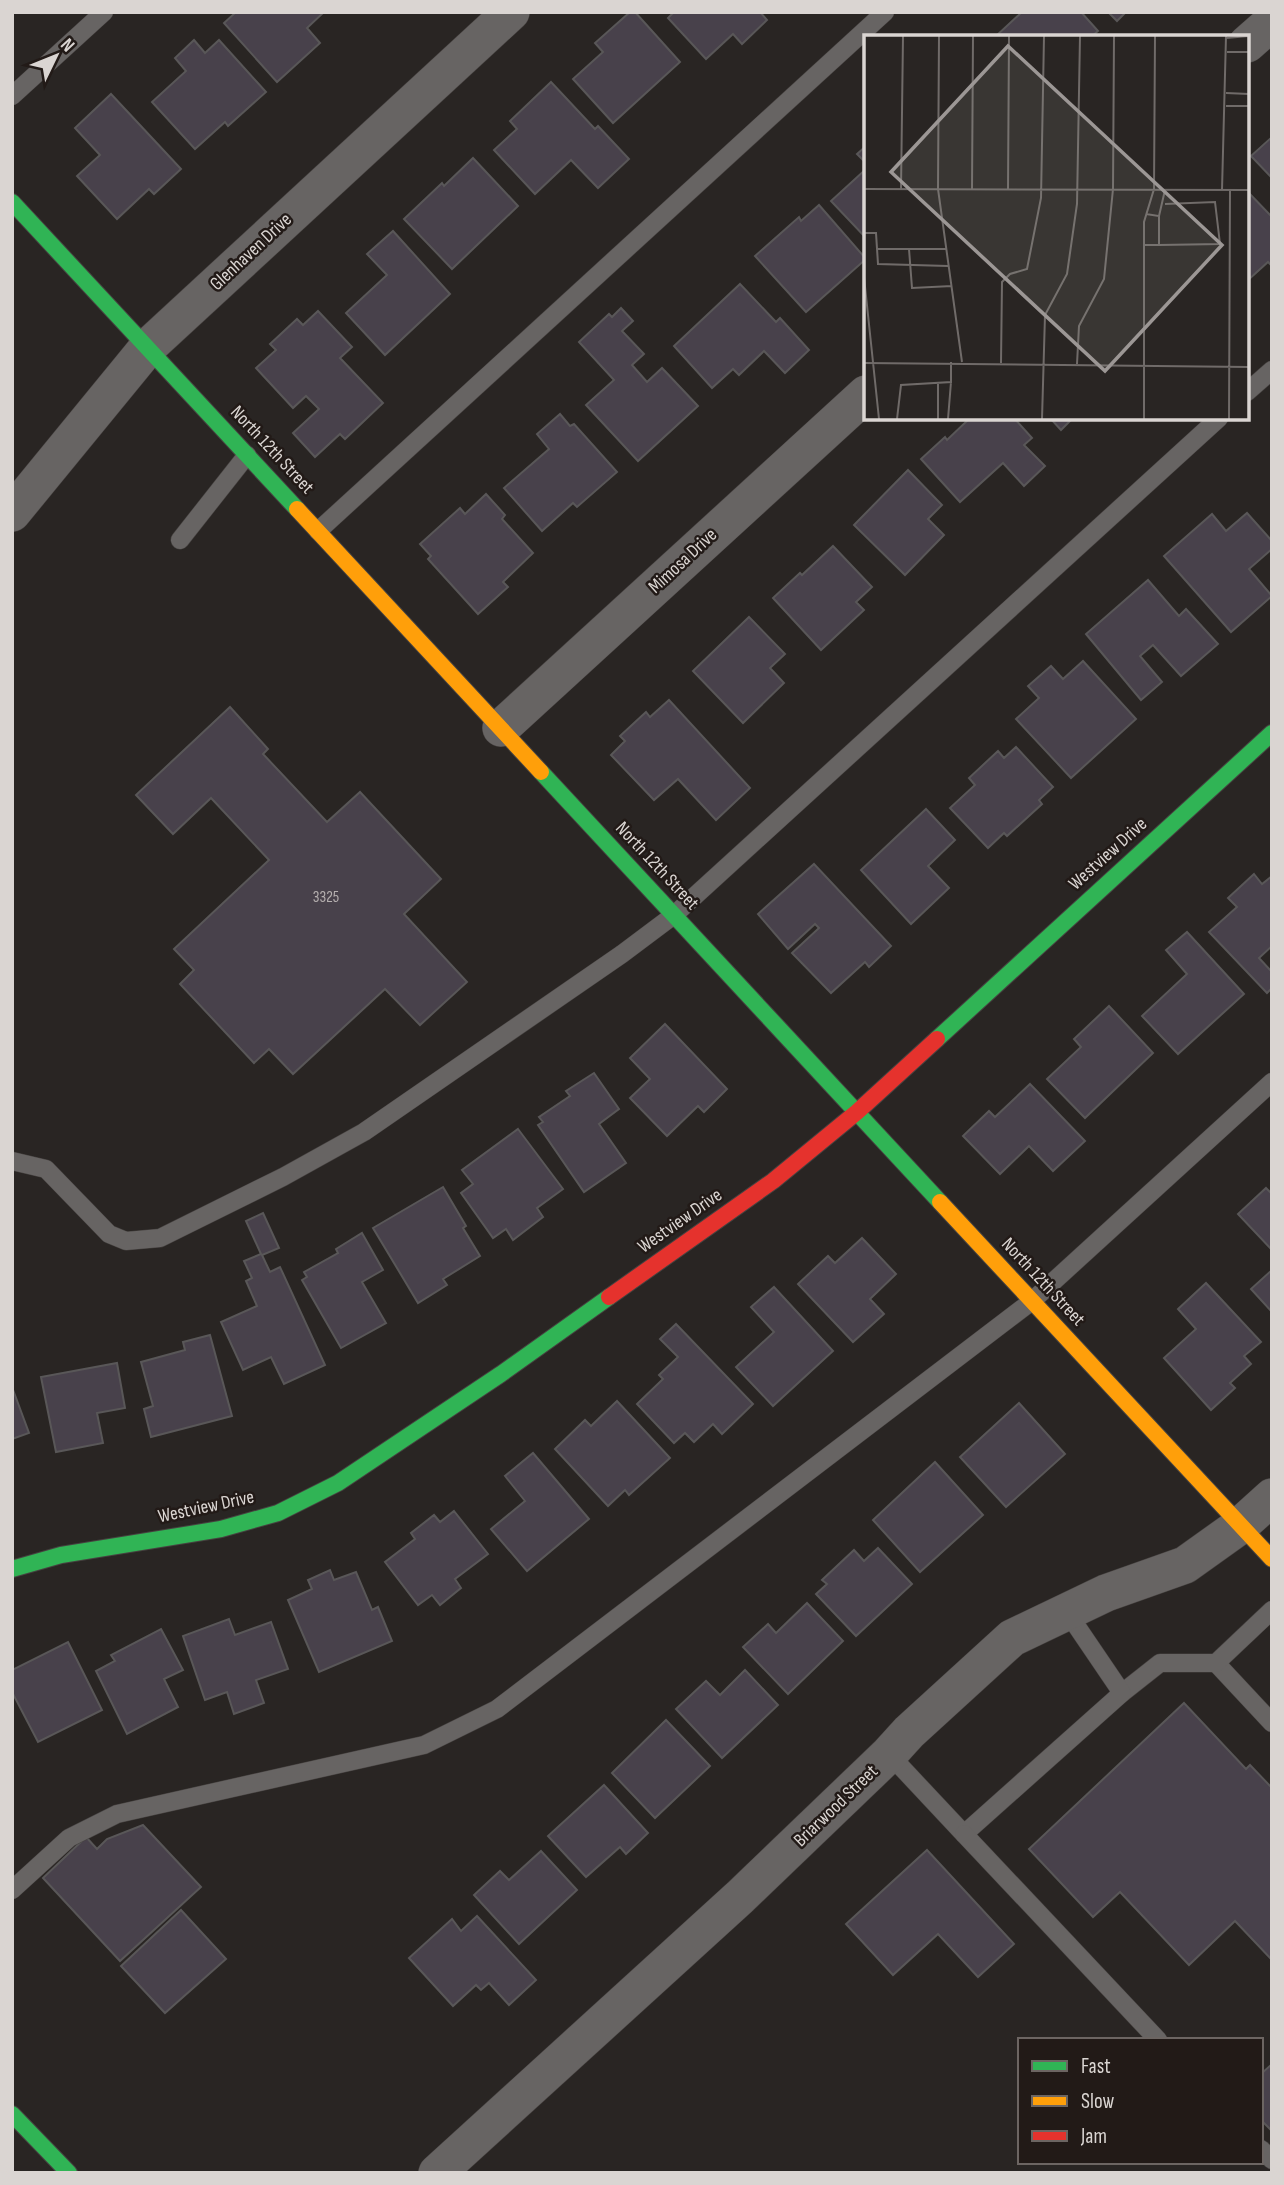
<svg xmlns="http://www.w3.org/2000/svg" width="1284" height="2185" font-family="'Sofia Sans Condensed',sans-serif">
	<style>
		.building { fill: #48414b; stroke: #595758; stroke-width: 2 }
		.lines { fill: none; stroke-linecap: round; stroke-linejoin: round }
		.lane-casing { stroke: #464240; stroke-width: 19 }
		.street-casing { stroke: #464240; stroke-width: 38 }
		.fast-casing { stroke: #464240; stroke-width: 18 }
		.slow-casing { stroke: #464240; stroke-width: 18 }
		.jam-casing { stroke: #464240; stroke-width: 18 }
		.lane { stroke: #676463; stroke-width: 18 }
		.street { stroke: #676463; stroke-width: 37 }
		.fast { stroke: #30b455; stroke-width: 16 }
		.slow { stroke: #ff9f0a; stroke-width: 16 }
		.jam { stroke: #e5322d; stroke-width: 16 }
		.labels { text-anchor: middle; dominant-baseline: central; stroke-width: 5; stroke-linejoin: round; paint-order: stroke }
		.number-label { font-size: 16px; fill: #b6b0b0 }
		.street-label { font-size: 19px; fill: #dad5d2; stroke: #221a17 }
		.inset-road { fill: none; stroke: #706b69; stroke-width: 2 }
		.view { fill: #9c9795; fill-opacity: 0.15; stroke: #9c9795; stroke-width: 3.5 }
		.inset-edge { fill: none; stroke: #dad5d2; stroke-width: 3.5 }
	</style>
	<rect width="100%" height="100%" fill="#292523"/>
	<g class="building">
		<path d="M 236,12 L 324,12 L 307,28 L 320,43 L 277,82 L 224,23 Z"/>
		<path d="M 630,12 L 635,12 L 680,62 L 613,123 L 573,79 L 603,52 L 595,43 Z"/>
		<path d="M 674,12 L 760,12 L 767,20 L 742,44 L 733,34 L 706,59 L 668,18 Z"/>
		<path d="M 1022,12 L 1081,12 L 1098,31 L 1091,37 L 995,37 Z"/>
		<path d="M 1108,12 L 1126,12 L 1117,21 Z"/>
		<path d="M 194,40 L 205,53 L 219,40 L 266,92 L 228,126 L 225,122 L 195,149 L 152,102 L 186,71 L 175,58 Z"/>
		<path d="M 551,82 L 595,129 L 598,126 L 629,159 L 598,188 L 571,160 L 535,194 L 494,150 L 517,129 L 510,121 Z"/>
		<path d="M 111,94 L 181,169 L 154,194 L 149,189 L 117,219 L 77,176 L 100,155 L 75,128 Z"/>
		<path d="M 1272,137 L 1272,178 L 1251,156 Z"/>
		<path d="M 866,146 L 866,163 L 857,154 Z"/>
		<path d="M 473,158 L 518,206 L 452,269 L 404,219 L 442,183 L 444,186 Z"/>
		<path d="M 866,169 L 866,238 L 831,201 Z"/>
		<path d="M 1247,191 L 1272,217 L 1272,266 L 1268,262 L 1247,281 Z"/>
		<path d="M 819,205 L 866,259 L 806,312 L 755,256 L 799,217 L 801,221 Z"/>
		<path d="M 393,231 L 450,294 L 385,355 L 346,313 L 387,275 L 367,254 Z"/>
		<path d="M 740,284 L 776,322 L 780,318 L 809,350 L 785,373 L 764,351 L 739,375 L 733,369 L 712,388 L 674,346 Z"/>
		<path d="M 621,308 L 633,321 L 622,331 L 644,354 L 632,365 L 647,382 L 662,368 L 698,406 L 638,461 L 586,405 L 614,380 L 579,342 L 609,314 L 612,317 Z"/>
		<path d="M 318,311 L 352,347 L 340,358 L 383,403 L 345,439 L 340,434 L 315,457 L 293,433 L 319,409 L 306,396 L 293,408 L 256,368 L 276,350 L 270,344 L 297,319 L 303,325 Z"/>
		<path d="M 560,414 L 570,426 L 574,424 L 617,472 L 577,507 L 573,503 L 542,531 L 504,488 L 549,449 L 537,434 Z"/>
		<path d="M 970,418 L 1014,418 L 1032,438 L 1024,445 L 1045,466 L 1024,486 L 1003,463 L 960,502 L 921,459 L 945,437 L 947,440 Z"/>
		<path d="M 1050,418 L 1073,418 L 1061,430 Z"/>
		<path d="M 908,470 L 942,505 L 928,519 L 944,535 L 905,575 L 854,525 Z"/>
		<path d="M 486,494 L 505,515 L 502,519 L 533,553 L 503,582 L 508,587 L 478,614 L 428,559 L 431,556 L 420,544 L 460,508 L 465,514 Z"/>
		<path d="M 1247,513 L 1272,541 L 1272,549 L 1249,569 L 1272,596 L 1231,632 L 1164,556 L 1212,514 L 1226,531 Z"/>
		<path d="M 833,546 L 872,587 L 856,602 L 864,610 L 821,650 L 773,598 L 800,573 L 802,575 Z"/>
		<path d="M 1148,580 L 1179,616 L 1186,609 L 1218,644 L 1181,676 L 1153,645 L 1140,656 L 1162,682 L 1141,700 L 1086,634 Z"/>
		<path d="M 749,617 L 785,654 L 770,668 L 784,683 L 743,723 L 693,671 Z"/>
		<path d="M 1083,661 L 1136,719 L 1071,778 L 1016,719 L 1039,698 L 1028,686 L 1051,666 L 1063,679 Z"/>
		<path d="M 669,700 L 750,788 L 716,820 L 678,779 L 654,800 L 611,755 L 625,741 L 620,736 L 646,712 L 650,717 Z"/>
		<path d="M 230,707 L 268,749 L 263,754 L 327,822 L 360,792 L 441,879 L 404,914 L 467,982 L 420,1025 L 385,989 L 293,1074 L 269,1049 L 254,1063 L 180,984 L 194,970 L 174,949 L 269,860 L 211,798 L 173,834 L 136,795 Z"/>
		<path d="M 1016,747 L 1053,787 L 1039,800 L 1042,804 L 1007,836 L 1004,833 L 988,848 L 950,808 L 975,785 L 969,778 L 998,751 L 1004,758 Z"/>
		<path d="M 926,809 L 955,840 L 928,866 L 949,888 L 911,924 L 861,870 Z"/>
		<path d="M 814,864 L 891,946 L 869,967 L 865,962 L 831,993 L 792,953 L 819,928 L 815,924 L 788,949 L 758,914 Z"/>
		<path d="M 1254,874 L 1262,884 L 1272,876 L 1272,946 L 1259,958 L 1272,972 L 1272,988 L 1267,993 L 1209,932 L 1237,907 L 1228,898 Z"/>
		<path d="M 1187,932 L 1244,994 L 1178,1054 L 1142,1016 L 1187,974 L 1166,950 Z"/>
		<path d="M 1109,1006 L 1153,1053 L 1085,1118 L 1047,1079 L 1081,1047 L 1074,1039 Z"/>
		<path d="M 665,1024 L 727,1089 L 704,1112 L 698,1106 L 667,1136 L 630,1098 L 650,1079 L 630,1058 Z"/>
		<path d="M 594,1073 L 619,1109 L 599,1124 L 626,1163 L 584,1192 L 538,1125 L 543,1122 L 539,1117 L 570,1096 L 566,1091 Z"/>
		<path d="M 1030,1084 L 1085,1141 L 1053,1171 L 1029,1146 L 1000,1174 L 963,1136 L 989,1111 L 995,1117 Z"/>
		<path d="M 518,1129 L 563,1189 L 537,1208 L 543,1217 L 513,1240 L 506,1229 L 493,1238 L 461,1193 L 473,1184 L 462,1170 Z"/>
		<path d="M 443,1187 L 466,1226 L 463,1228 L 480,1256 L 443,1279 L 447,1285 L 418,1303 L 373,1228 Z"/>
		<path d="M 1266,1188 L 1272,1194 L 1272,1250 L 1238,1214 Z"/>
		<path d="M 263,1213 L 279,1248 L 262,1255 L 270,1272 L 280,1267 L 325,1365 L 284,1384 L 271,1357 L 243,1370 L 221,1322 L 257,1306 L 246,1281 L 252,1278 L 244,1261 L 261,1254 L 246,1221 Z"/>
		<path d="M 362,1233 L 383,1270 L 362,1282 L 386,1323 L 341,1348 L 302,1280 L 307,1277 L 304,1272 L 338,1253 L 336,1249 Z"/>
		<path d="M 862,1238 L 896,1274 L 870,1299 L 884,1314 L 853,1342 L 798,1284 L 828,1256 L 835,1263 Z"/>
		<path d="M 1272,1270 L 1272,1312 L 1251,1289 Z"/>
		<path d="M 1206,1283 L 1261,1342 L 1244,1356 L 1251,1364 L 1230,1383 L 1235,1388 L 1211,1410 L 1164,1358 L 1196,1329 L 1178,1309 Z"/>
		<path d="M 774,1287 L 833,1351 L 773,1406 L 736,1367 L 774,1332 L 751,1307 Z"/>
		<path d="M 676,1324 L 753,1404 L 722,1434 L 713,1424 L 694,1442 L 685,1433 L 674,1443 L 637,1404 L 663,1379 L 659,1375 L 678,1357 L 660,1339 Z"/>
		<path d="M 210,1335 L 232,1416 L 151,1437 L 144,1409 L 153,1406 L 141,1362 L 185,1350 L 183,1342 Z"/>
		<path d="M 117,1363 L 125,1408 L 97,1413 L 103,1443 L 56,1452 L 41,1377 Z"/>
		<path d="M 12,1387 L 29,1433 L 12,1439 Z"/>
		<path d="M 617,1401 L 670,1458 L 629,1495 L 625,1490 L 608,1506 L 555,1449 L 585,1420 L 591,1426 Z"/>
		<path d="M 1019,1403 L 1065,1454 L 1006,1507 L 960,1457 Z"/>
		<path d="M 533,1453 L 589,1519 L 527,1571 L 491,1529 L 525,1501 L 505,1476 Z"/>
		<path d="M 935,1462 L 983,1515 L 920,1572 L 873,1520 Z"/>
		<path d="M 454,1511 L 488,1554 L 455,1579 L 461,1588 L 440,1605 L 432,1595 L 418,1605 L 385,1562 L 415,1539 L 411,1533 L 434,1515 L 440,1522 Z"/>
		<path d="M 878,1548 L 912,1584 L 856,1636 L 816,1594 L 827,1584 L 822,1580 L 854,1550 L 864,1561 Z"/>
		<path d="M 330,1570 L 334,1580 L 356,1572 L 372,1610 L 378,1607 L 392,1641 L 319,1672 L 288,1600 L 312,1589 L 308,1580 Z"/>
		<path d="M 807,1603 L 843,1641 L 788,1694 L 743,1647 L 768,1624 L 776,1633 Z"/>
		<path d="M 229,1619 L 235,1635 L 271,1622 L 288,1669 L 256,1680 L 264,1703 L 234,1714 L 227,1692 L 205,1700 L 183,1636 Z"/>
		<path d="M 161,1629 L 183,1670 L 164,1679 L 178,1707 L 127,1734 L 96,1671 L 115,1661 L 111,1655 Z"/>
		<path d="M 68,1642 L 102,1710 L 38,1742 L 12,1692 L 12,1670 Z"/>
		<path d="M 745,1670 L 778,1705 L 722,1758 L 676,1709 L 706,1681 L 720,1695 Z"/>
		<path d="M 1184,1703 L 1246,1769 L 1250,1765 L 1272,1788 L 1272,1960 L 1235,1921 L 1189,1965 L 1120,1892 L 1093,1917 L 1029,1849 Z"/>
		<path d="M 666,1720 L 710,1766 L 655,1818 L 612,1773 Z"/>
		<path d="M 604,1785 L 648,1833 L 626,1854 L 620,1847 L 586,1877 L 548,1836 Z"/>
		<path d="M 143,1825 L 201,1887 L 120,1961 L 43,1878 L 86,1837 L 97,1849 L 107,1839 Z"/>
		<path d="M 927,1850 L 1014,1944 L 978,1977 L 938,1934 L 893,1975 L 846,1924 Z"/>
		<path d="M 541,1851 L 577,1890 L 519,1944 L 474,1895 L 500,1871 L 509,1880 Z"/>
		<path d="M 181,1910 L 226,1959 L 165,2013 L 121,1966 Z"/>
		<path d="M 477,1916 L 536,1980 L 509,2005 L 489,1983 L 481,1990 L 476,1985 L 453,2006 L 409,1958 L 452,1919 L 461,1931 Z"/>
		<path d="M 1272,2064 L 1272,2131 L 1261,2120 L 1261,2074 Z"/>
	</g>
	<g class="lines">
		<g class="lane-casing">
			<g id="lane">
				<path d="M 12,96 L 104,12"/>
				<path d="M 1247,392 L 1272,370"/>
				<path d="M 318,531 L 885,12"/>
				<path d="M 180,540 L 247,455"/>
				<path d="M 12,1161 L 46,1169 L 109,1234 L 126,1241 L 160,1238 L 283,1177 L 364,1132 L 622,954 L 674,915 L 1219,418"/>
				<path d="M 1216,1663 L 1272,1723"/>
				<path d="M 1122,1693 L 1160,1663 L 1216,1663 L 1272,1610"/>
				<path d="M 889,1754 L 964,1834 L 1122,1693 L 1067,1612"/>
				<path d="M 964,1834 L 1158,2040"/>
				<path d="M 12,1890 L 69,1838 L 117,1814 L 424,1745 L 497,1709 L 1032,1301 L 1272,1082"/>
				<path d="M 1261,2149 L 1272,2160"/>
			</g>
		</g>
		<g class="street-casing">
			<g id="street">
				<path d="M 1247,44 L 1272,22"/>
				<path d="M 12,513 L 148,347 L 511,12"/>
				<path d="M 501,728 L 866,394"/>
				<path d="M 437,2173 L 740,1897 L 889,1754 L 909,1732 L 1012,1638 L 1106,1593 L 1185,1565 L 1241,1525 L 1272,1497"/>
			</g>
		</g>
		<g class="fast-casing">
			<g id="fast">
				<path d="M 12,202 L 297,509"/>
				<path d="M 541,772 L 940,1202"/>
				<path d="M 937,1039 L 1272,733"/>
				<path d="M 12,1569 L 61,1555 L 221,1529 L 278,1513 L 338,1483 L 501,1374 L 609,1297"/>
				<path d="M 12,2114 L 69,2173"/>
			</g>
		</g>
		<g class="slow-casing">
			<g id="slow">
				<path d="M 297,509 L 541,772"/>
				<path d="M 940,1202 L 1272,1559"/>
			</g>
		</g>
		<g class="jam-casing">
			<path id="jam" d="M 609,1297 L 773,1181 L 857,1112 L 937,1039"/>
		</g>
		<use href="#lane" class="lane"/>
		<use href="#street" class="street"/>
		<use href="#fast" class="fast"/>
		<use href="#slow" class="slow"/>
		<use href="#jam" class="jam"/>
	</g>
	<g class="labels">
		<g class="number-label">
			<text x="326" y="897">3325</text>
		</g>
		<g class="street-label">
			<text transform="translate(251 252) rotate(-43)">Glenhaven Drive</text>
			<text transform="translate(272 450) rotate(47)">North 12th Street</text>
			<text transform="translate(683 561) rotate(-43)">Mimosa Drive</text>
			<text transform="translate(1108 854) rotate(-42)">Westview Drive</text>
			<text transform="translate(657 866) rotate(47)">North 12th Street</text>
			<text transform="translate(680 1221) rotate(-35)">Westview Drive</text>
			<text transform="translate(1043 1282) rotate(47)">North 12th Street</text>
			<text transform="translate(206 1507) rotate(-12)">Westview Drive</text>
			<text transform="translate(836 1806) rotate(-44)">Briarwood Street</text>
		</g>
	</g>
	<g transform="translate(864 35)">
		<rect width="385" height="385" fill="#292523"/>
		<path class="inset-road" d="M 75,1 L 74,154 L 98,327M 362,3 L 385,1M 363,17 L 385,17M 362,58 L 385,59M 362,71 L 385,71M 0,154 L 385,155M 37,154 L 39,1M 108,154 L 109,1M 144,154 L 145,1M 358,155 L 362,1M 295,181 L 301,155M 0,198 L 12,198 L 14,229 L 84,231M 280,210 L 295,210 L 295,181 L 282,179M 295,210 L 356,209 L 351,167 L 301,169M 13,214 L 45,214M 83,214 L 45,214 L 48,253 L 88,251M 0,242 L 15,384M 0,328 L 385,332M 137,328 L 138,247 L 146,239 L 163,234 L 177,163 L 180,1M 213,329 L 215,291 L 240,244 L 249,154 L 250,1M 74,347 L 74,384M 33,384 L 37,350 L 87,347 L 87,327M 84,384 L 87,347M 178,384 L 181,280 L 203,239 L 213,169 L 216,1M 280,384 L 280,187 L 290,154 L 291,1M 365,384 L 366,155"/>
		<path class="view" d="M 144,11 L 358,210 L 241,336 L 27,137 Z"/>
		<rect width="385" height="385" class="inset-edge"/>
	</g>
	<rect width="1284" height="2185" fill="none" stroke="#dad5d2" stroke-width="28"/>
	<rect x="1018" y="2038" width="245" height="126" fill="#221a17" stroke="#6c6562" stroke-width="2"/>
	<rect x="1032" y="2061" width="35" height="10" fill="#30b455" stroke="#6c6562" stroke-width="2"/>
	<text x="1081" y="2073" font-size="21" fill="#dad5d2">Fast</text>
	<rect x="1032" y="2096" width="35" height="10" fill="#ff9f0a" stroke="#6c6562" stroke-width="2"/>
	<text x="1081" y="2108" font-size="21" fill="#dad5d2">Slow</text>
	<rect x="1032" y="2131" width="35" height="10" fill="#e5322d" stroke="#6c6562" stroke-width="2"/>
	<text x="1081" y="2143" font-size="21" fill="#dad5d2">Jam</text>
	<g transform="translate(56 56) rotate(47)" stroke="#221a17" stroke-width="5" paint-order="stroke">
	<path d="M0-5L12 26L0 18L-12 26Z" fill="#dad5d2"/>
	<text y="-10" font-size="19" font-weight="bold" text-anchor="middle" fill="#dad5d2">N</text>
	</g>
</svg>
